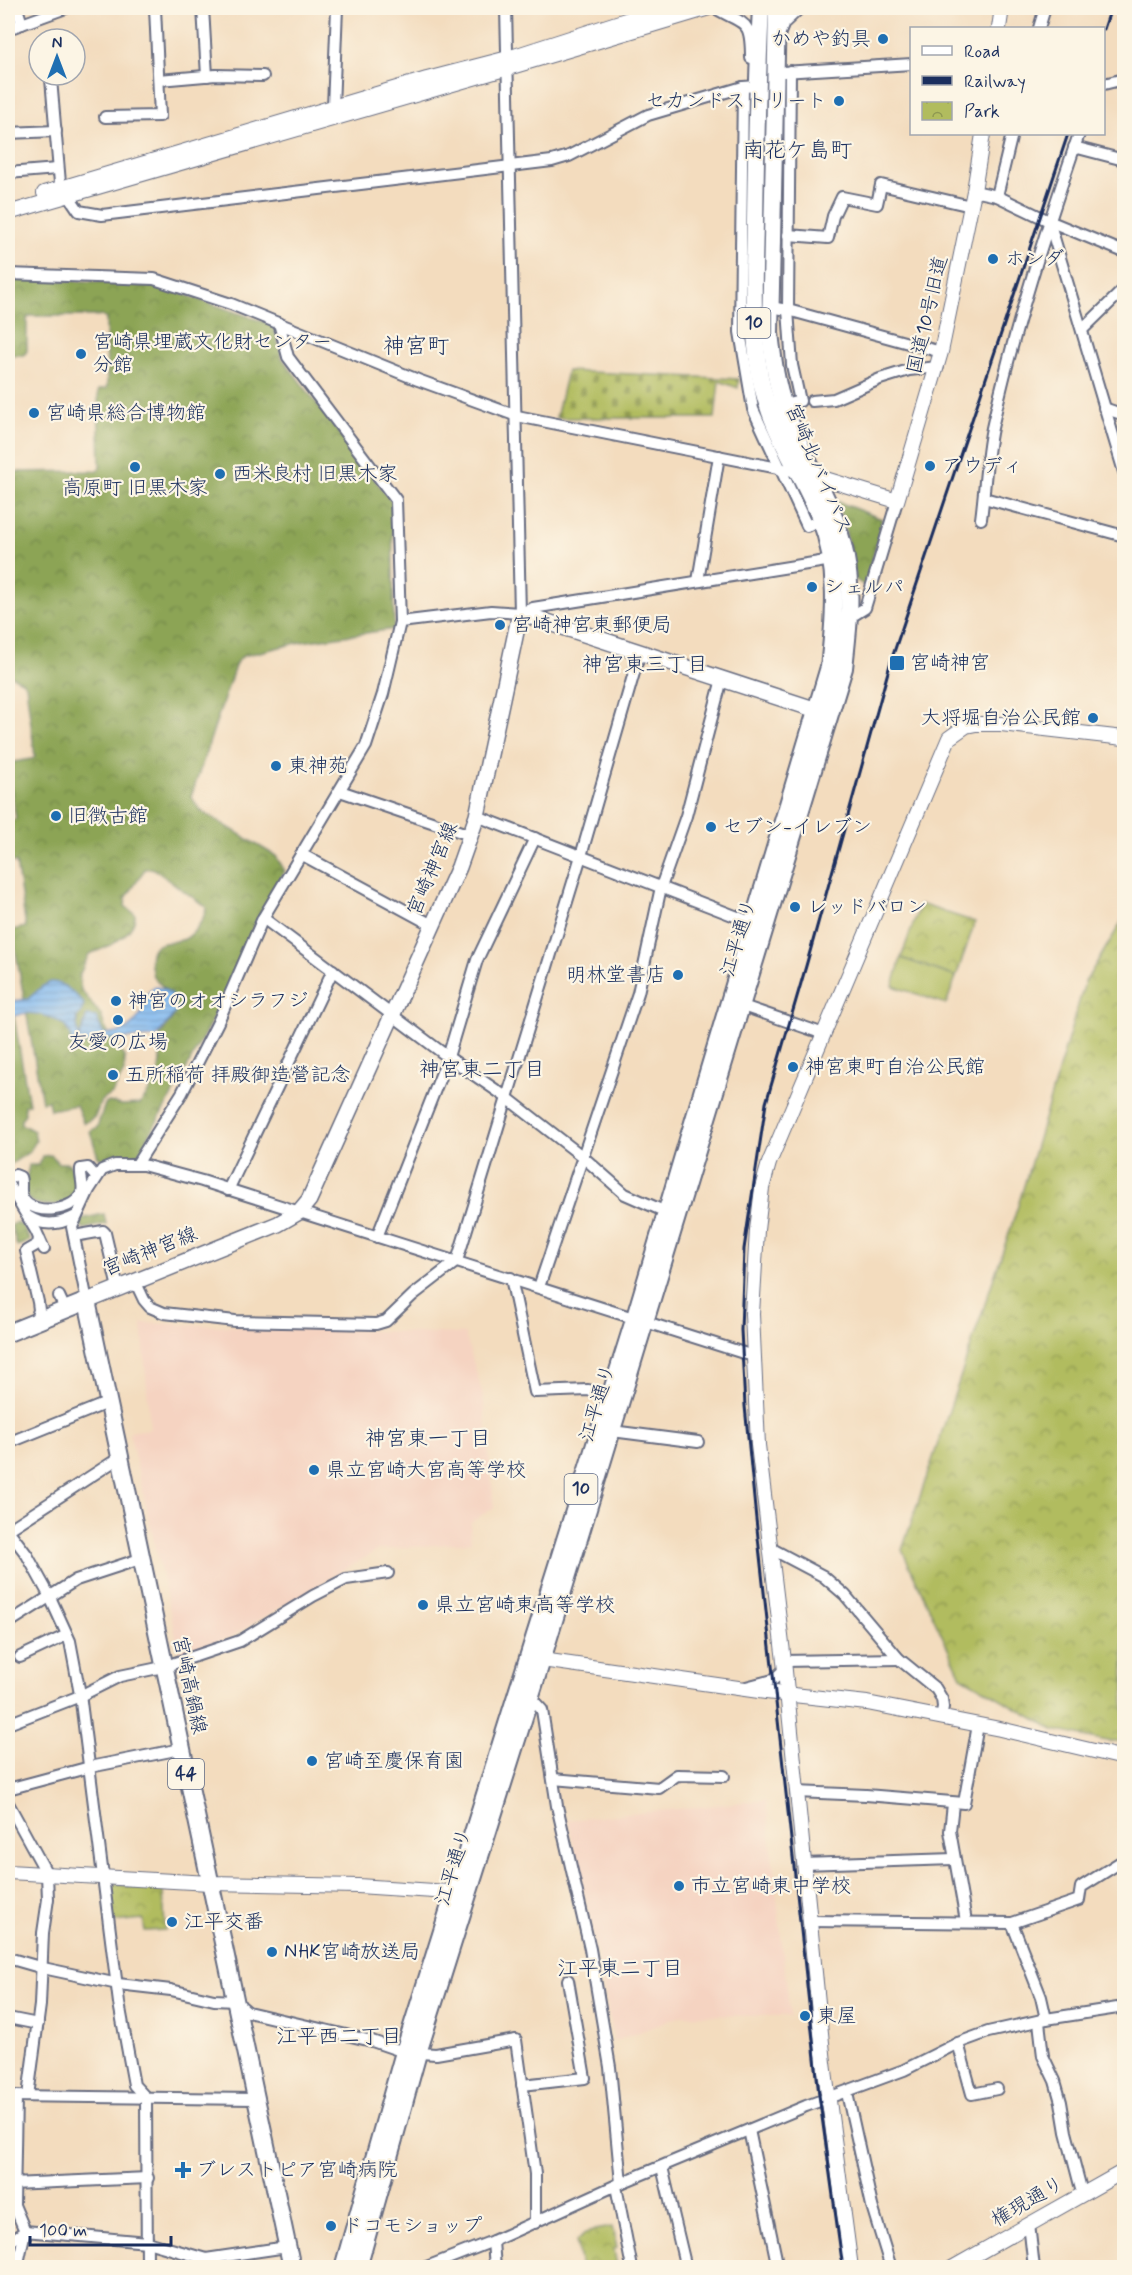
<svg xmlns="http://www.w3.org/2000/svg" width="1132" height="2275" font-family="Mynerve,'Klee One',sans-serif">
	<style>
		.built { fill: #f5d3c1 }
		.forest { fill: url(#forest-crowns); stroke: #546a5a; stroke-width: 1.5 }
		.cemetery { fill: url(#cemetery-stones); stroke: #66765e; stroke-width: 1.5 }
		.park { fill: url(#park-crowns); stroke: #66765e; stroke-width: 1.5 }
		.garden { fill: #b1bc5e; stroke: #66765e; stroke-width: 1.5 }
		.water { fill: url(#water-rules); stroke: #4e74a8; stroke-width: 1.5 }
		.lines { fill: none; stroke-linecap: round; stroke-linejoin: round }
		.minor-casing { stroke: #676c80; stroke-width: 14 }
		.tertiary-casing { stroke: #676c80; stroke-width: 16 }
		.secondary-casing { stroke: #676c80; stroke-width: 18 }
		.primary-casing { stroke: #676c80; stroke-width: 20 }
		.trunk-casing { stroke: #676c80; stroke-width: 20 }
		.minor { stroke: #fff; stroke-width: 10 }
		.tertiary { stroke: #fff; stroke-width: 14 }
		.secondary { stroke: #fff; stroke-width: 15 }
		.primary { stroke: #fff; stroke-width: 16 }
		.trunk { stroke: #fff; stroke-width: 16 }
		.rail { stroke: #1b2f5e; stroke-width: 3 }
		.poi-dot { fill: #1f6fb2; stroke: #fcf5e5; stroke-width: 2 }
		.labels { text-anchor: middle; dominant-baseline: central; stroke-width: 4.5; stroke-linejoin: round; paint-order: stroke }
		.shield { fill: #fcf5e5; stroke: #5e6a86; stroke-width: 1.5 }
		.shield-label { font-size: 18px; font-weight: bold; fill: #1b2f5e }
		.poi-label { font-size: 20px; fill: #1b2f5e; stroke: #fcf5e5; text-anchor: start }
		.street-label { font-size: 20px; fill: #1b2f5e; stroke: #fcf5e5 }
		.neighbourhood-label { font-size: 21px; fill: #1b2f5e; stroke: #fcf5e5 }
		.quarter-label { font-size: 22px; fill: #1b2f5e; stroke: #fcf5e5 }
	</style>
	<defs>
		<pattern id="forest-crowns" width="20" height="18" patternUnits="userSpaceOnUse" patternTransform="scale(1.5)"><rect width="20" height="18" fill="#8ca455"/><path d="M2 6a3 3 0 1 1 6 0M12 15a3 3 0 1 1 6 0" fill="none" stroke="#72864a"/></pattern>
		<pattern id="cemetery-stones" width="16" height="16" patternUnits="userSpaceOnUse" patternTransform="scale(1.5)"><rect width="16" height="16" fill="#b1bc5e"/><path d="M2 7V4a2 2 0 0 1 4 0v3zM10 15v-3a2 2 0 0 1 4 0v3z" fill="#8f9951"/></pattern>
		<pattern id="park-crowns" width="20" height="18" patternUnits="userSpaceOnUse" patternTransform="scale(1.5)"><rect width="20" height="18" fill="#b1bc5e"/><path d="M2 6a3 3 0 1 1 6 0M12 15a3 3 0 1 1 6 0" fill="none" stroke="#8f9951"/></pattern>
		<pattern id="water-rules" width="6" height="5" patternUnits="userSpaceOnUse" patternTransform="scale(1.5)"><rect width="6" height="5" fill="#81b9f1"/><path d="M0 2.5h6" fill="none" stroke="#6997c6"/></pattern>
	</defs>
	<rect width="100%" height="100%" fill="#fcf5e5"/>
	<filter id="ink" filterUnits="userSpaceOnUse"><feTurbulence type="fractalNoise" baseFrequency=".0167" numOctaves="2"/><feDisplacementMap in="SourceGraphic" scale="12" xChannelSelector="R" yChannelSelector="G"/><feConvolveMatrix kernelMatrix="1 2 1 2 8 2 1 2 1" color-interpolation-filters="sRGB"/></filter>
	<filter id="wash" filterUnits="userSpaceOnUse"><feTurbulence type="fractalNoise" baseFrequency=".008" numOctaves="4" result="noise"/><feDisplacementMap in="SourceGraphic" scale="24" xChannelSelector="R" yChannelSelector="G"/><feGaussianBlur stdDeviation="1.35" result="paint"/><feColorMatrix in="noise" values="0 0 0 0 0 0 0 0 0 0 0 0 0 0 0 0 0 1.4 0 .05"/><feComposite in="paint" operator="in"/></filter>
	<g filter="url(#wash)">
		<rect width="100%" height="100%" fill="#f3dcbe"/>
		<g class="built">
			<path d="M 142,1323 L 465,1334 L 483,1395 L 494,1507 L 470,1523 L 471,1542 L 378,1550 L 229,1638 L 180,1655 L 129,1432 L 150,1429 Z"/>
			<path d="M 766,1800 L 790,2016 L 683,2015 L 614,2042 L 597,1952 L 568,1820 Z"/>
		</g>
		<g class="forest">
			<path d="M 8,279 L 151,283 L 270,324 L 275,330 L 282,358 L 392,502 L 394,629 L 301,642 L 243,656 L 236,663 L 191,797 L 201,811 L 276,856 L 285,871 L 258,918 L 222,1001 L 174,1092 L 139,1153 L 132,1158 L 102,1159 L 98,1157 L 90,1131 L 97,1127 L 105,1104 L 109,1102 L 122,1105 L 140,1104 C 162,1077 161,1068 160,1035 C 185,1004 179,1003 153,977 C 152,970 149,960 151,953 C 153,940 176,943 185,939 C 195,933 205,919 206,907 L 152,868 L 145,869 L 126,898 L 125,906 L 135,914 C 136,935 105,949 89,954 L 79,976 L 81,990 L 101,1015 L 105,1028 L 125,1058 L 124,1072 L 112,1094 L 101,1101 L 95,1117 L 85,1123 L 83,1122 L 76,1105 L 50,1110 L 48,1101 L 42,1102 L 12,930 L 26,927 L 16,862 L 8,863 L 8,821 L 16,819 L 11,789 L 8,789 L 8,763 L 32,759 L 35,757 L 26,685 L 22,681 L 8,674 L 8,472 L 97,471 L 100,467 L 98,390 L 107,388 L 106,319 L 102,316 L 29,316 L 27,320 L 27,351 L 24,355 L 8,355 Z"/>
			<path d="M 836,501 L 882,519 L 866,587 L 855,579 L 844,524 Z"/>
			<path d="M 8,982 L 29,1104 L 24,1105 L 25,1114 L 21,1119 L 21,1124 L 34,1131 L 36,1141 L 29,1152 L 8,1166 Z"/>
			<path d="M 51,1155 L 59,1163 L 68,1163 C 103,1207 31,1216 25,1193 C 23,1185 28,1174 29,1165 L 38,1165 L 43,1156 Z"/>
			<path d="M 104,1214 L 106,1224 L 84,1229 L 80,1224 L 81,1219 Z"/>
			<path d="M 16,1222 L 23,1226 L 30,1240 L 25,1243 L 17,1246 L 11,1226 Z"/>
		</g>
		<path class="cemetery" d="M 567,371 L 739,379 L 738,388 L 719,381 L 715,418 L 556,418 Z"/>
		<g class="park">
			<path d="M 920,904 L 975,922 L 956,977 L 901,958 Z"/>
			<path d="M 1124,918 L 1124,1742 L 1112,1742 L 1054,1730 L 961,1676 L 902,1550 L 1017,1209 L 1085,982 Z"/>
			<path d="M 112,1884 L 163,1890 L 165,1930 L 145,1931 L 143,1919 L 113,1922 L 110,1887 Z"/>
			<path d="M 612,2227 L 617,2248 L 614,2249 L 617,2267 L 581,2267 L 576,2241 L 589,2231 Z"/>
		</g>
		<path class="garden" d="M 901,958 L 956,977 L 946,1004 L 893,986 Z"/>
		<path class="water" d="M 51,982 C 64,982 76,995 84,1004 L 81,1012 L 76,1018 L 79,1039 L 87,1016 L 96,1017 L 103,1033 C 126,1038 145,1017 146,995 L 154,987 C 170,988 177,998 175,1013 L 156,1037 L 106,1039 L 75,1046 L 70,1044 C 76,1023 43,1012 26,1013 C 20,1014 14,1016 8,1017 L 8,1002 L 28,999 L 43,986 Z"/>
	</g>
	<g filter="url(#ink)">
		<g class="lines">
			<g class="minor-casing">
				<g id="minor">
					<path d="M 17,8 L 22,24"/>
					<path d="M 203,8 L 207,76"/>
					<path d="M 506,8 L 520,613"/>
					<path d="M 715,8 C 745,26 751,18 751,58"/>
					<path d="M 1039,28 L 1045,8"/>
					<path d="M 8,29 L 66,8"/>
					<path d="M 779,35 L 784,23 L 800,8"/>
					<path d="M 783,72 L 912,64"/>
					<path d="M 51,79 L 60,183 L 79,211 L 102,215 L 552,161 L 569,156 L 648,115 L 743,87 L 757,86 L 755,82"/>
					<path d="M 159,80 L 216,75 L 263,76"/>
					<path d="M 1104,84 L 1124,79"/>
					<path d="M 743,87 L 740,332 L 753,409 L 807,526 L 820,520"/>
					<path d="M 333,107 L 337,8"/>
					<path d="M 105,117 L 160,116 L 155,8"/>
					<path d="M 8,133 L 56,131"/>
					<path d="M 1074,147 L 1124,160"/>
					<path d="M 8,173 L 57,169"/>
					<path d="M 974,191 L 997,196 L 1049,221 L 1124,252"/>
					<path d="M 997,196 L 1012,134"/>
					<path d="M 1049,221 L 1124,472"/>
					<path d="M 788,235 L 828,238 L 833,216 L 842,197 L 877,204 L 881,185 L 971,206"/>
					<path d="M 8,274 L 154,279 L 231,304 L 418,380 L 517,416 L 798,472"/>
					<path d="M 770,307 L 788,310 L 941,352"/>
					<path d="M 1082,330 L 1124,289"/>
					<path d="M 812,401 L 834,399 L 880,379 L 909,370 L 938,367"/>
					<path d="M 1104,408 L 1124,415"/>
					<path d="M 785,410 L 792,403 L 800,401 L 792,365 L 788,310 L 790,71"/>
					<path d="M 984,498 L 1124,536"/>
					<path d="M 981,519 C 985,489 986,457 992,428 C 1014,328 1046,230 1079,134"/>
					<path d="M 698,581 L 719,456"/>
					<path d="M 849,618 L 865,608 L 897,501"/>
					<path d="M 400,622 L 491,611 L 520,613 L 533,608 L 832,560"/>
					<path d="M 340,791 L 470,835"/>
					<path d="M 477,816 L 753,923"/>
					<path d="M 301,854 L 432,925"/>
					<path d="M 263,918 L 448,1057 L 506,1097 L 583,1157 L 625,1194 L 666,1212"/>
					<path d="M 737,1004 L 824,1034"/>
					<path d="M 137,1164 L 182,1093 L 218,1022 L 263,918 L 366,746 L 383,694 L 400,622 L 396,500 L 288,357 L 279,323"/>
					<path d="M 8,1180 L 15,1175 L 20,1177 C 23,1185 18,1193 24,1200 C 35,1216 76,1211 82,1192 C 84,1185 80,1176 81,1169 L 88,1168 L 96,1177"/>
					<path d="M 8,1184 L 36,1231 L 44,1249"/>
					<path d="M 228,1190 L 333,970"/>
					<path d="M 29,1217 C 44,1227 61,1224 76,1216"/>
					<path d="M 74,1236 L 103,1231 L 105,1233 L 118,1288"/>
					<path d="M 377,1237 L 448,1057 L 477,960 L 535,838"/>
					<path d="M 511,1278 L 535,1392 L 588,1390 L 610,1395"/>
					<path d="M 135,1281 L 144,1300 L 150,1307 L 164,1313 L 235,1321 L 376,1324 L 386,1321 L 413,1295 L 457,1261 L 581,856 L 640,652"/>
					<path d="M 539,1287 L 638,993 L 661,887 L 686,816 L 722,679"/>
					<path d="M 59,1296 L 65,1309"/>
					<path d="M 87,1301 L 72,1227 L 89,1190 L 102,1170 L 115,1165 L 143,1165 L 202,1181 L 753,1356"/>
					<path d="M 35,1322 L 39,1310 L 38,1302 L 26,1251 L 38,1244 L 39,1238"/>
					<path d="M 612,1431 L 698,1442"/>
					<path d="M 8,1443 L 107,1403"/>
					<path d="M 8,1530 L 27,1555 L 49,1595 L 70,1641 L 80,1694 L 119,2003 L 134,2085 L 146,2098 L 147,2268"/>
					<path d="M 8,1530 L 119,1458"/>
					<path d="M 770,1548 L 823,1576 L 845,1595 L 899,1659 L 936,1689 L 942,1699 L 943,1707 L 941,1718"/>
					<path d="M 8,1623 L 76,1580 L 140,1559"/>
					<path d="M 20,1657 L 67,1635"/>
					<path d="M 784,1661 L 899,1659"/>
					<path d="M 746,1687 L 773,1680 L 785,1669"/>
					<path d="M 529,1696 L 542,1710 L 557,1806 L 590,1949 L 610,2067 L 621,2183"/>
					<path d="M 8,1724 L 80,1696 L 120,1676 L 163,1667 L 240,1641 L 313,1596 L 346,1579 L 388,1573"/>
					<path d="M 553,1779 L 659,1788 L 677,1775 L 724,1776"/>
					<path d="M 8,1789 L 90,1767 L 181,1749"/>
					<path d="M 796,1792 L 866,1795 L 964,1803 L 978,1725"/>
					<path d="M 8,1803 L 47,1874 L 48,1899 L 43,1933 L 40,2005 L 28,2096"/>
					<path d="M 953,1804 L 950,1831 L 966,1921"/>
					<path d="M 803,1864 L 954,1859"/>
					<path d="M 808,1921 L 1012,1923 L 1079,1900 L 1081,1887 L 1124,1860"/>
					<path d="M 1012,1923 L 1041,1997 L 1046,2019"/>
					<path d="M 8,1958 L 43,1968 L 118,1984 L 171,1990 L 214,2000 L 235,2001 L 248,2012 L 372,2041 L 404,2052 L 436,2054 L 516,2040 L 535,2174 L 535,2223"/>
					<path d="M 8,2018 L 38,2024"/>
					<path d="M 1039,2022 L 1043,2056 L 1055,2081 L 1061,2102 L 1066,2132 L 1082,2193"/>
					<path d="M 958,2043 L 972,2094 L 997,2089"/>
					<path d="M 522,2085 L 585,2078 L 568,1980"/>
					<path d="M 847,2093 L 872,2206 L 891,2268"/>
					<path d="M 8,2096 L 255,2099"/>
					<path d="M 16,2096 L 14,2205 L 25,2231 L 17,2268"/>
					<path d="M 749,2130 L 778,2268"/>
					<path d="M 662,2167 L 686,2268"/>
					<path d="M 11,2184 L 148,2178"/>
					<path d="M 616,2186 L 632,2268"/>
					<path d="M 1029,2224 L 1034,2268"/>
					<path d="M 493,2241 L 495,2268"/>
					<path d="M 8,2243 L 25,2231 L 147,2242 L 206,2259 L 287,2247"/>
					<path d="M 424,2268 L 493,2241 L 621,2183 L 806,2106 L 904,2070 L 958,2043 L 988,2032 L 1046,2019 L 1124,2007"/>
				</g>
			</g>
			<g class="tertiary-casing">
				<g id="tertiary">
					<path d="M 999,28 L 1002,8"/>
					<path d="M 44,193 L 427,79 L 508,58 L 663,8"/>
					<path d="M 8,213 L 508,68 L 709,8"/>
					<path d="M 809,474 L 897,501 L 941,352 L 974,191 L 983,134"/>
					<path d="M 533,1657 L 542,1660 L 766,1692 L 867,1703 L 1000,1729 L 1124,1758"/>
					<path d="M 8,1872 L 210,1883 L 358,1886 L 464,1893"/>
					<path d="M 851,2268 L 824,2063 L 784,1661 L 758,1445 L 752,1314 L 757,1230 L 762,1188 L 769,1163 L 949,738 L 966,726 L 976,724 L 1001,724 L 1124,738"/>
					<path d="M 952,2268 L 1124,2171"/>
				</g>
			</g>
			<g class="secondary-casing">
				<path id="secondary" d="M 87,1301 L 278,1224 L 299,1212 L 309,1200 L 459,867 L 477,816 L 520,613 L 826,713"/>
			</g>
			<g class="primary-casing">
				<path id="primary" d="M 8,1333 L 87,1301 L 292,2268"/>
			</g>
			<g class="trunk-casing">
				<g id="trunk">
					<path d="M 343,2268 L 404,2052 L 635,1317 L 829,667 C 835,617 839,566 820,518 C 800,470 769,428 760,376 C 751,325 754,273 755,222 C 756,150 757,79 761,8"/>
					<path d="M 358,2268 L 418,2053 L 542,1660 L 844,668 C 848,631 853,595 846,558 C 836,504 803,460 785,409 C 776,385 773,358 770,333 L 777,8"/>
				</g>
			</g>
			<use href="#minor" class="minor"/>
			<use href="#tertiary" class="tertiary"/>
			<use href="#secondary" class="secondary"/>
			<use href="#primary" class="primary"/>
			<use href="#trunk" class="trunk"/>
			<g class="rail">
				<path d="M 1104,29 L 1111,8"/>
				<path d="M 843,2268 L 819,2095 L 756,1519 L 745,1406 L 741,1330 L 744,1249 L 766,1103 L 806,966 L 891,661 L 1068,134"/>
			</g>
		</g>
	</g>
	<g class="poi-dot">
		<circle cx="883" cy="39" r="6"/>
		<circle cx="839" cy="101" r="6"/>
		<circle cx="993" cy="259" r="6"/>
		<circle cx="81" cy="354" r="6"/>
		<circle cx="34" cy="413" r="6"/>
		<circle cx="930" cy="466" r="6"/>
		<circle cx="135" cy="467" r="6"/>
		<circle cx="220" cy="474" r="6"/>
		<circle cx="812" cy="587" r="6"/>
		<circle cx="500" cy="625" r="6"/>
		<rect x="889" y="655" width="16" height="16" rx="3"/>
		<circle cx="1093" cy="718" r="6"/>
		<circle cx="276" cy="766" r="6"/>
		<circle cx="56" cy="816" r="6"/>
		<circle cx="711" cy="827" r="6"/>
		<circle cx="795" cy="907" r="6"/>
		<circle cx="678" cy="975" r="6"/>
		<circle cx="116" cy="1001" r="6"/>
		<circle cx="118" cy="1020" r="6"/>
		<circle cx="793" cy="1067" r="6"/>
		<circle cx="113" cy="1075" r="6"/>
		<circle cx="314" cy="1470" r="6"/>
		<circle cx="423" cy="1605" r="6"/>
		<circle cx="312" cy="1761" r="6"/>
		<circle cx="679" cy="1886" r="6"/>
		<circle cx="172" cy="1922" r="6"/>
		<circle cx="272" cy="1952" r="6"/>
		<circle cx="805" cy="2016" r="6"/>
		<path d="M180 2161h6v6h6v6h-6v6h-6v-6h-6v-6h6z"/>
		<circle cx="331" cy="2226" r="6"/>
	</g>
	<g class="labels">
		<g class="shield">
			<rect x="737.5" y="308" width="33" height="30" rx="4.5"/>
			<rect x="564.5" y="1474" width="33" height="30" rx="4.5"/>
			<rect x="168" y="1759" width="36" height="30" rx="4.5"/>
		</g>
		<g class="shield-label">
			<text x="754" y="323">10</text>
			<text x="581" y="1489">10</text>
			<text x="186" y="1774">44</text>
		</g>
		<g class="poi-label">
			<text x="871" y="39" text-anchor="end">かめや釣具</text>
			<text x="827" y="101" text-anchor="end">セカンドストリート</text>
			<text x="1005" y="259">ホンダ</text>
			<text x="93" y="342">宮崎県埋蔵文化財センター<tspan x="93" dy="23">分館</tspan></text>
			<text x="46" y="413">宮崎県総合博物館</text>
			<text x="942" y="466">アウディ</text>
			<text x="232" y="474">西米良村 旧黒木家</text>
			<text x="135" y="488" text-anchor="middle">高原町 旧黒木家</text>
			<text x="824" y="587">シェルパ</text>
			<text x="512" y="625">宮崎神宮東郵便局</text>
			<text x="910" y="663">宮崎神宮</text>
			<text x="1081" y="718" text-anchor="end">大将堀自治公民館</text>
			<text x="288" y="766">東神苑</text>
			<text x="68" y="816">旧徴古館</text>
			<text x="723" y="827">セブン-イレブン</text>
			<text x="807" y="907">レッドバロン</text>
			<text x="666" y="975" text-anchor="end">明林堂書店</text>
			<text x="128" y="1001">神宮のオオシラフジ</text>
			<text x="118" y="1042" text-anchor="middle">友愛の広場</text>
			<text x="805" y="1067">神宮東町自治公民館</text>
			<text x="125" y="1075">五所稲荷 拝殿御造營記念</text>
			<text x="326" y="1470">県立宮崎大宮高等学校</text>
			<text x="435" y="1605">県立宮崎東高等学校</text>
			<text x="324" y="1761">宮崎至慶保育園</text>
			<text x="691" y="1886">市立宮崎東中学校</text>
			<text x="184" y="1922">江平交番</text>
			<text x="284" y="1952">NHK宮崎放送局</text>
			<text x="817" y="2016">東屋</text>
			<text x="196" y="2170">ブレストピア宮崎病院</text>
			<text x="343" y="2226">ドコモショップ</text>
		</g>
		<g class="street-label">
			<text transform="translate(928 315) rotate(-77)">国道10号旧道</text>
			<text transform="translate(818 469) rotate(67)">宮崎北バイパス</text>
			<text transform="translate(433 869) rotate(-67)">宮崎神宮線</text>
			<text transform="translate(739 938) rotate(-73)">江平通り</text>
			<text transform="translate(150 1252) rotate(-22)">宮崎神宮線</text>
			<text transform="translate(598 1403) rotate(-73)">江平通り</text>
			<text transform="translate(189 1685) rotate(78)">宮崎高鍋線</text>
			<text transform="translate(454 1867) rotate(-73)">江平通り</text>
			<text transform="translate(1028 2202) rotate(-30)">権現通り</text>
		</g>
		<g class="neighbourhood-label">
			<text x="645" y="665">神宮東三丁目</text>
			<text x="482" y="1070">神宮東二丁目</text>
			<text x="428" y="1439">神宮東一丁目</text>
			<text x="620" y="1969">江平東二丁目</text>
			<text x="339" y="2037">江平西二丁目</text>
		</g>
		<g class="quarter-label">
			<text x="797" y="151">南花ケ島町</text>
			<text x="416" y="347">神宮町</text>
		</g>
	</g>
	<rect width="1132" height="2275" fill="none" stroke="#fcf5e5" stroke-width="30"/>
	<rect x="910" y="27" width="195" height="108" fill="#fcf5e5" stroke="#a2a6af" stroke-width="1.5"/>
	<rect x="922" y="46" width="30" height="9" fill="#ffffff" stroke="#a2a6af" stroke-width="1.5"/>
	<text x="964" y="57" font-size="18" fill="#1b2f5e">Road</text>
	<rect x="922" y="76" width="30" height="9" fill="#1b2f5e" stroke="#a2a6af" stroke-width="1.5"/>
	<text x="964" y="87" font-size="18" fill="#1b2f5e">Railway</text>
	<rect x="922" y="102" width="30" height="18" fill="url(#park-crowns)" stroke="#a2a6af" stroke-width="1.5"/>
	<text x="964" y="117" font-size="18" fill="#1b2f5e">Park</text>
	<g transform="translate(57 57)"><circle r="28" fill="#fcf5e5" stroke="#a2a6af" stroke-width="1.5"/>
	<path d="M0-4.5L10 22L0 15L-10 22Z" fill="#1f6fb2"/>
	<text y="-9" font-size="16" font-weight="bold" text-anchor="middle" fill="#1b2f5e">N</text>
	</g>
	<path d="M30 2236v9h141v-9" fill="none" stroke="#1b2f5e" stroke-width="3"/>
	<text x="39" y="2236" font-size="18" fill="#1b2f5e" stroke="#fcf5e5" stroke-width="4.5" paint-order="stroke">100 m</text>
</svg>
